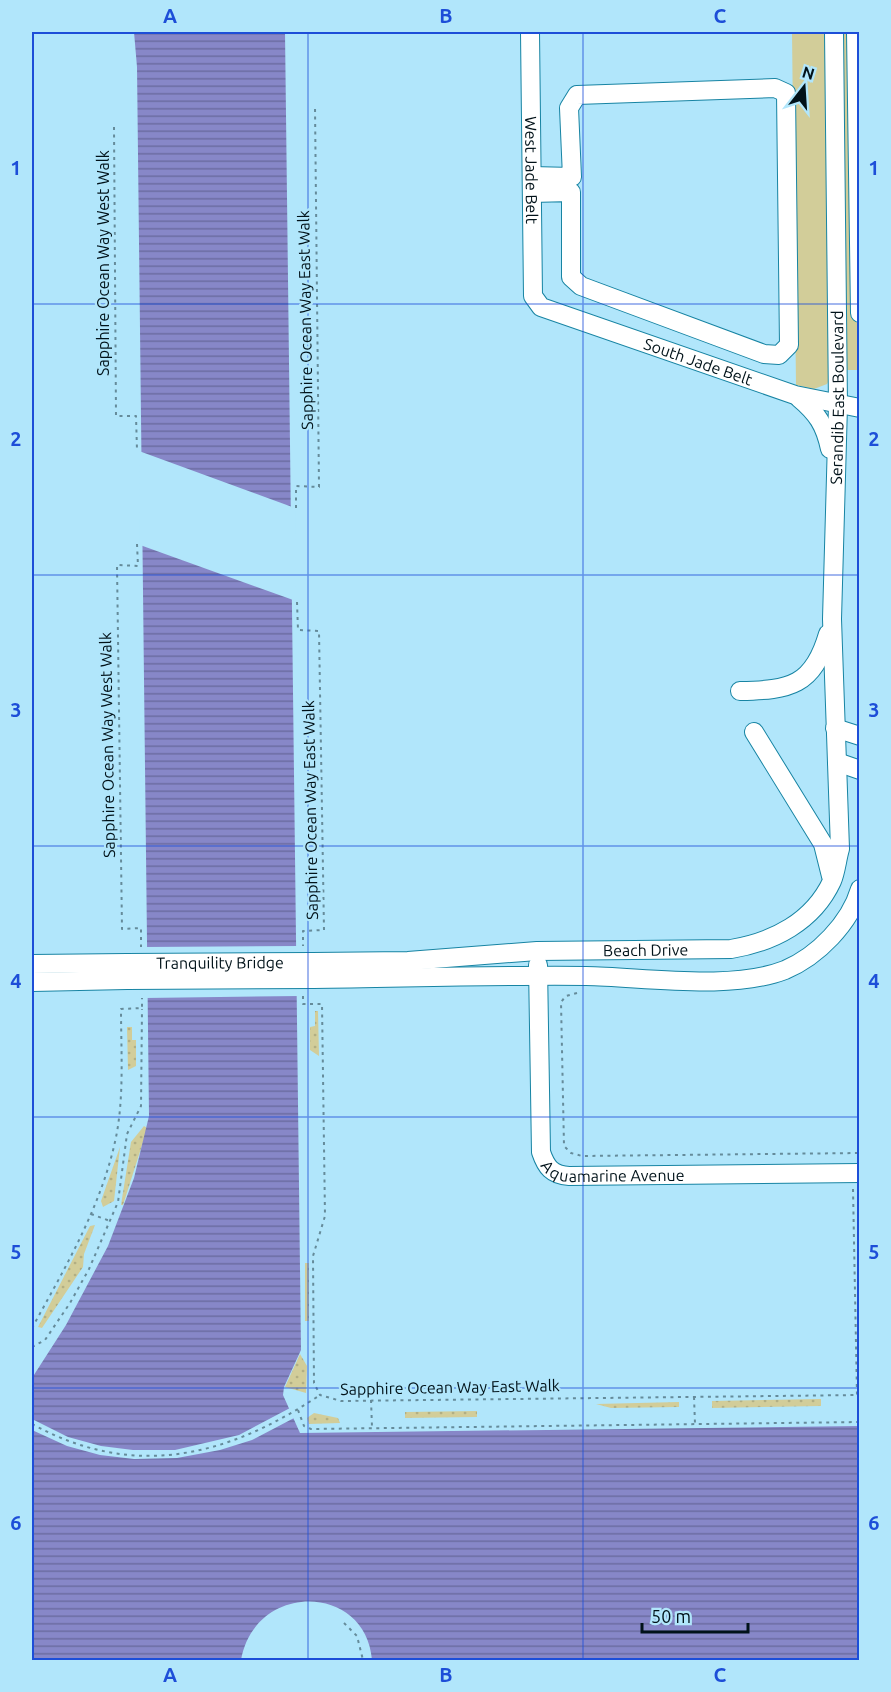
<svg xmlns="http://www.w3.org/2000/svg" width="891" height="1692" font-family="Ubuntu,sans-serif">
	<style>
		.green { fill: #d2cd99 }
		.garden { fill: url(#garden-dots) }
		.water { fill: url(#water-rules) }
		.pier { fill: #b1e6fb }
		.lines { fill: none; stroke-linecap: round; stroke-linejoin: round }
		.minor-casing { stroke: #1784a3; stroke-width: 20 }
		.path { stroke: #658b9a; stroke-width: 2; stroke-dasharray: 3 4.5; stroke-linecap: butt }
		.minor { stroke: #fff; stroke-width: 18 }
		.minor-bridge-casing { stroke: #1784a3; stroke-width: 20; stroke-linecap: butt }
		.minor-bridge { stroke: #fff; stroke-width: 18 }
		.grid { fill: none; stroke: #1d4ed8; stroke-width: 1.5; stroke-opacity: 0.55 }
		.labels { text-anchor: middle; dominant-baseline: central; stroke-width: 4.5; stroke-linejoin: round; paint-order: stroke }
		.street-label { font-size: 16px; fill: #011219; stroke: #b1e6fb }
		.neatline { fill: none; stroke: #1d4ed8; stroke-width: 2 }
		.grid-label { font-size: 20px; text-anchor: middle; font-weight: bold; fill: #1d4ed8 }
	</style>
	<defs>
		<pattern id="garden-dots" width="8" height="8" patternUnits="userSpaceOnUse" patternTransform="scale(1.5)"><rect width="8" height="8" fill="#d2cd99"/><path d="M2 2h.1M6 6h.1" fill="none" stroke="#b2af83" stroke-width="1.8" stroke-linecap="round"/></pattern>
		<pattern id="water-rules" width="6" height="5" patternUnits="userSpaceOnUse" patternTransform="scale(1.5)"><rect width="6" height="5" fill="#8787c8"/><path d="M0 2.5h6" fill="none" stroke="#6c6da2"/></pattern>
	</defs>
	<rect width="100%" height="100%" fill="#b1e6fb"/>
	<path class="green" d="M 792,32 L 859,32 L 859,370 L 834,370 L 827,384 L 814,389 L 796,385 Z"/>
	<g class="garden">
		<path d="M 315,1011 L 318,1011 L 319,1056 L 310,1050 L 310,1027 L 315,1026 Z"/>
		<path d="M 127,1027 L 132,1027 L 132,1040 L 136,1040 L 136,1066 L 128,1070 Z"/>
		<path d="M 144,1126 L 147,1128 L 144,1139 L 123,1205 L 121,1205 L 131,1142 Z"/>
		<path d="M 120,1147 L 114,1201 L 103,1207 L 101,1201 Z"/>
		<path d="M 95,1225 L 84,1254 L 83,1267 L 42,1328 L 38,1327 L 90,1226 Z"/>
		<rect x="305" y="1263" width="4" height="58"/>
		<path d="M 300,1354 L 307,1366 L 306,1393 L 285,1387 Z"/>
		<path d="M 821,1399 L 821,1406 L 712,1408 L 712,1401 Z"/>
		<path d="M 679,1402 L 679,1407 L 611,1408 L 596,1404 Z"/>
		<path d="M 477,1411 L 477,1417 L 405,1418 L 405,1412 Z"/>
		<path d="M 314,1413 L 338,1418 L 340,1423 L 309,1424 L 307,1418 Z"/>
	</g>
	<path class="water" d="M 134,32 L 285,32 L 301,1350 L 284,1387 L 283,1395 L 300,1433 L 859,1426 L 859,1660 L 372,1660 C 366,1583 255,1581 241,1660 L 32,1660 L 32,1378 L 66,1325 L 108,1246 L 134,1178 L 149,1116 L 137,67 Z"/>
	<g class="pier">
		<path d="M 139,451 L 295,508 L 296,601 L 140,545 Z"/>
		<path d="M 300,946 L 300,996 L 145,998 L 144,947 Z"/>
		<path d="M 290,1408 L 296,1417 L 252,1440 L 220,1450 L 177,1458 L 134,1459 L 100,1455 L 67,1446 L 32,1430 L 32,1419 L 68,1437 L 101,1446 L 133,1450 L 175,1450 L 239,1435 Z"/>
	</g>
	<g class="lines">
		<g class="minor-casing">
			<g id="minor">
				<path id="s1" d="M 530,32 L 533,296 L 541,307 L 795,395 L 860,408"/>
				<path d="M 856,32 L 860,313"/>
				<path d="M 532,176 L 572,177 L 569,108 L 577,95 L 775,88 L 786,93 L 789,345 L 779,355 L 764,354 L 581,286 L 571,277 L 571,192 L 532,193"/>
				<path d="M 799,398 C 817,413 825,425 830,449"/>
				<path d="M 740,691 C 790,690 813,686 828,634"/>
				<path d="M 835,728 L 860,736"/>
				<path d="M 754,732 L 823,844 L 831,876"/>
				<path d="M 837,762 L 860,770"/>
				<path id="s2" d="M 313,962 L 408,961 L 537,951 L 731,949 C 773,942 813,922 832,881 C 836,872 837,859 840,849 L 832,619 L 838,405 L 834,32"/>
				<path d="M 32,964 L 127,963"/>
				<path id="s3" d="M 538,965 L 541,1152 C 546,1167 552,1175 569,1176 L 860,1173"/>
				<path d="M 313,979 C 404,978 495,975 586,976 C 644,977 731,991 785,970 C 818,956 850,923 860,889"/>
				<path d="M 32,982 L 127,980"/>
			</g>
		</g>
		<g class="path">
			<path d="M 114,127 L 116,416 L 136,416 L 137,450"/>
			<path d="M 296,508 L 296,486 L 319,487 L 315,107"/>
			<path d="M 137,544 L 138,566 L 117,565 L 122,929 L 141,928 L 141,947"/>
			<path d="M 297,602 L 298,630 L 319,631 L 324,930 L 303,931 L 303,946"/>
			<path d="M 577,993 L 566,996 L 561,1002 L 564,1146 L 571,1153 L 582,1156 L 860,1153"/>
			<path d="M 303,996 L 303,1004 L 322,1004 L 325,1216 L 313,1256 L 314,1383 L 320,1395 L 341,1401 L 860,1395"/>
			<path d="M 853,1189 L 857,1395"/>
			<path d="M 91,1214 L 110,1221"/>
			<path d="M 32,1328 C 66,1266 104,1202 117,1132 C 124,1092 121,1049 121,1009 L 142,1008 L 142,998"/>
			<path d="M 32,1347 L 45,1340 L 70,1303 L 89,1269 L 118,1202 L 127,1134 L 141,1106 L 142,1009"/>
			<path d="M 694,1397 L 695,1424"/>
			<path d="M 371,1400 L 372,1427"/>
			<path d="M 298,1410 L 304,1426 L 311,1429 L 860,1422"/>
			<path d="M 32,1424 C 134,1480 227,1457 320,1395"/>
			<path d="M 344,1623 L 357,1636 L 363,1660"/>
		</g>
		<use href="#minor" class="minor"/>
		<g class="minor-bridge-casing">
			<g id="minor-bridge">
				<path id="s4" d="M 127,963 L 313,962"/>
				<path d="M 127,980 L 313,979"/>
			</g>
		</g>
		<use href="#minor-bridge" class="minor-bridge"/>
	</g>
	<path class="grid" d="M 308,32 L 308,1660M 583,32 L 583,1660M 32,304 L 860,304M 32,575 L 860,575M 32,846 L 860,846M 32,1117 L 860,1117M 32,1388 L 860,1388"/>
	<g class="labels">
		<g class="street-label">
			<text stroke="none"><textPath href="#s1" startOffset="138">West Jade Belt</textPath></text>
			<text transform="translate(103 263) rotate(-90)">Sapphire Ocean Way West Walk</text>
			<text transform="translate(305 320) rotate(-91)">Sapphire Ocean Way East Walk</text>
			<text stroke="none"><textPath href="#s1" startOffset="444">South Jade Belt</textPath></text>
			<text stroke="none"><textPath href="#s2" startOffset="1030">Serandib East Boulevard</textPath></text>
			<text transform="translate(107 745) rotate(-91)">Sapphire Ocean Way West Walk</text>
			<text transform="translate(310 810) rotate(-91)">Sapphire Ocean Way East Walk</text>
			<text stroke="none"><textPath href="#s2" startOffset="333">Beach Drive</textPath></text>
			<text stroke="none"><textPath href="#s4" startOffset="93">Tranquility Bridge</textPath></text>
			<text stroke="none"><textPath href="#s3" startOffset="270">Aquamarine Avenue</textPath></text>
			<text transform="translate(450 1387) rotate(-1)">Sapphire Ocean Way East Walk</text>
		</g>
	</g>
	<rect width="891" height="1692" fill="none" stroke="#b1e6fb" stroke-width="66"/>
	<g transform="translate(804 87) rotate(17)" stroke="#b1e6fb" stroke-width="4.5" paint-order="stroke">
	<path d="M0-4.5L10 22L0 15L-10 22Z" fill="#011219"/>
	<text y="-9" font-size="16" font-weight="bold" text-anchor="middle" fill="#011219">N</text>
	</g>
	<path d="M642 1623v9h106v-9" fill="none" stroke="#011219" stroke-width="3"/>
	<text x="651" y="1623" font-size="18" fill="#011219" stroke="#b1e6fb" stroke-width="4.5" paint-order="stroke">50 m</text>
	<rect x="33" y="33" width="825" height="1626" class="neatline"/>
	<g class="grid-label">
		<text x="170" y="23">A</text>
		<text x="446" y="23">B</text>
		<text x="720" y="23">C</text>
		<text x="16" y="175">1</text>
		<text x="874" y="175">1</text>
		<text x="16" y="446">2</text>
		<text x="874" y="446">2</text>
		<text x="16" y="717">3</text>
		<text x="874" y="717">3</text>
		<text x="16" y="988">4</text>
		<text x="874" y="988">4</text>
		<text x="16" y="1259">5</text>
		<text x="874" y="1259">5</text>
		<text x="16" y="1530">6</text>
		<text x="874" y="1530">6</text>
		<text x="170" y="1682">A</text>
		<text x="446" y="1682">B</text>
		<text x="720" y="1682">C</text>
	</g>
</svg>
